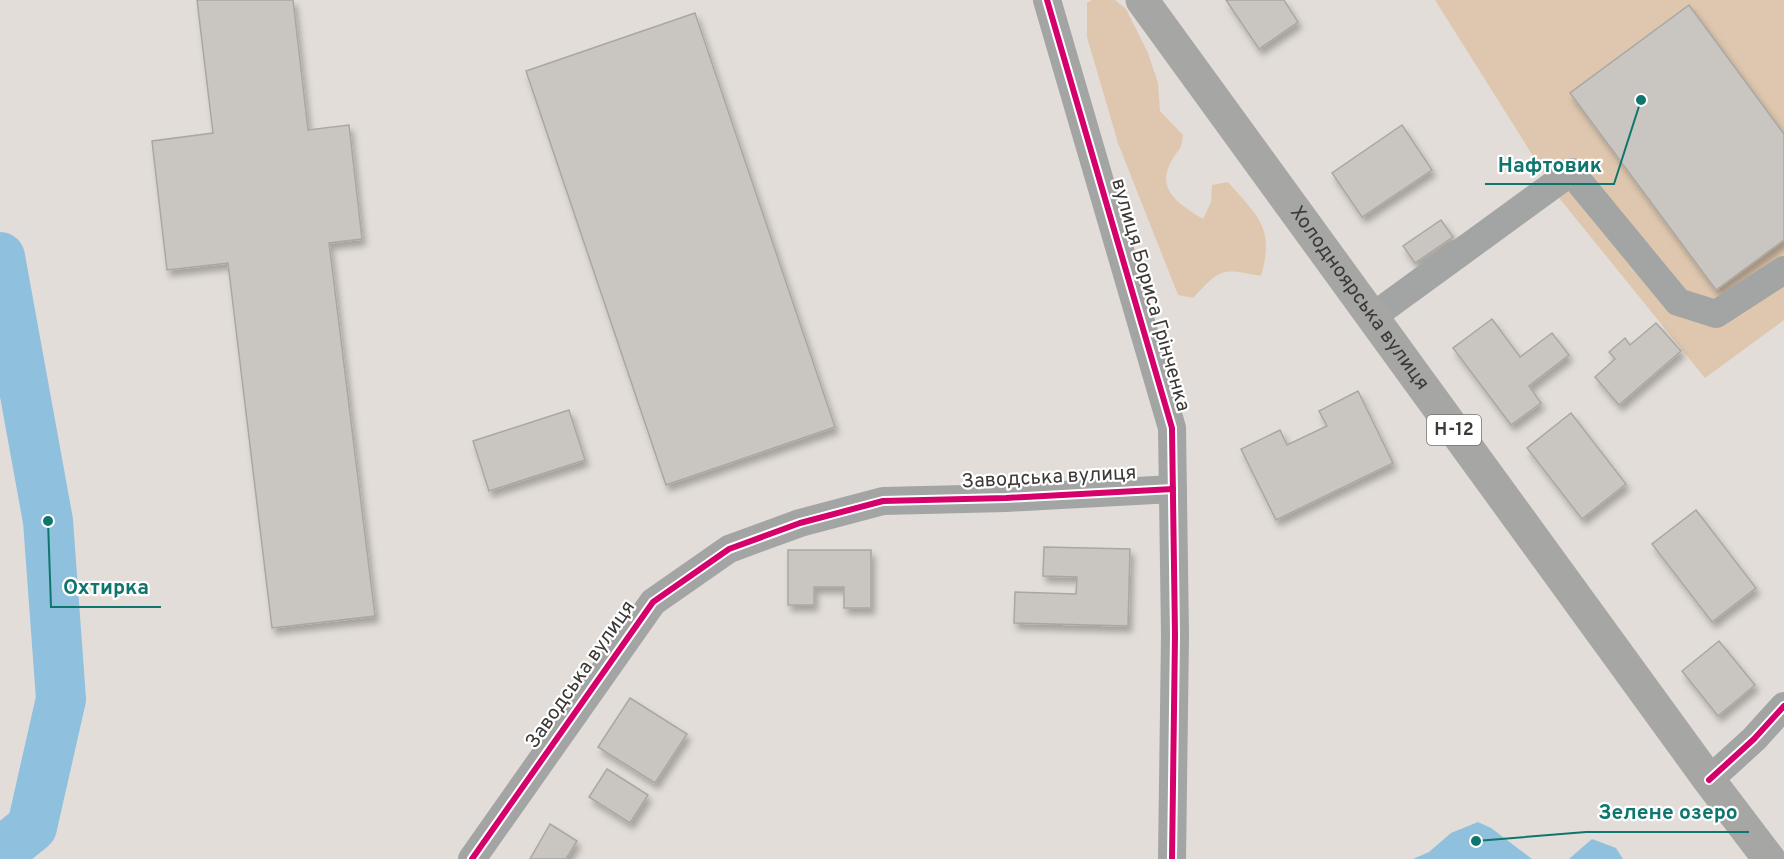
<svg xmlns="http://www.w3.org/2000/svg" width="1784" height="859" font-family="Overpass,sans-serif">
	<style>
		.green { fill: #dec7ae }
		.water { fill: #8fc0de }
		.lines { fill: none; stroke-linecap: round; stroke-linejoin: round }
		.river { stroke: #8fc0de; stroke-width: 50 }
		.building { fill: #c9c5c1; stroke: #aaa7a3; stroke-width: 1.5; filter: url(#shadow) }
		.minor { stroke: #a3a4a4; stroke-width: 28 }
		.major { stroke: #a6a6a5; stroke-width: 33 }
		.cycleway-casing { stroke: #fff; stroke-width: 10 }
		.cycleway { stroke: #d6006c; stroke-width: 6 }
		.labels { text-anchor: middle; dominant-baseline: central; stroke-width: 4.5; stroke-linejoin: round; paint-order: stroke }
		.shield { fill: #fff; stroke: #767472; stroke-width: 1.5 }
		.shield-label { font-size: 18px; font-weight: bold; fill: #3c3936 }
		.street-label { font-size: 20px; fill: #3c3936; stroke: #fff }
		.leader { fill: none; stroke: #0f766e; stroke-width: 2 }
		.callout-dot { fill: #0f766e; stroke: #fff; stroke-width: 2 }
		.callout-label { font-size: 21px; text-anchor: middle; font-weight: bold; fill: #0f766e; stroke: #fff; stroke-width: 4.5; stroke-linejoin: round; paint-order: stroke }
	</style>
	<defs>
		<filter id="shadow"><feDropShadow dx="3.5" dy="6" stdDeviation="3" flood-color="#0004"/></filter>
	</defs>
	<rect width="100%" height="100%" fill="#e2ddd8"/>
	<g class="green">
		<path d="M 1092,0 L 1115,0 L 1126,9 L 1148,53 L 1158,83 L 1160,111 L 1183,135 C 1181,153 1179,147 1172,160 C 1154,190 1181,205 1203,219 L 1211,202 L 1212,185 L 1228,182 C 1258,217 1275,227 1261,276 C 1221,268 1221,268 1193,298 L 1178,295 L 1118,143 L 1087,37 L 1087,3 Z"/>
		<path d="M 1435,0 L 1784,0 L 1784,320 L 1705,378 L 1560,199 Z"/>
	</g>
	<g class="water">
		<path d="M 1478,822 L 1491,828 L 1532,859 L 1413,859 L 1429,852 L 1451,833 Z"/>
		<path d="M 1592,839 L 1616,848 L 1623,859 L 1569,859 Z"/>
	</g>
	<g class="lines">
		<path class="river" d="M 0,257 L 48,521 L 61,699 L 32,827 L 0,853"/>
	</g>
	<g class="building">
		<path d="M 197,0 L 293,0 L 308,130 L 349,125 L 362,239 L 329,243 L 375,616 L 272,628 L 228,263 L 167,270 L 152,141 L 213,133 Z"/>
		<path d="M 1226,0 L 1284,0 L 1298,22 L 1259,49 Z"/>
		<path d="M 1689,5 L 1784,134 L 1784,240 L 1716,290 L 1570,93 Z"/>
		<path d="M 695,13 L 835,427 L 666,485 L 526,71 Z"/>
		<path d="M 1402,125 L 1432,170 L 1362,217 L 1332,173 Z"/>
		<path d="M 1441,220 L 1453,237 L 1415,263 L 1403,246 Z"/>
		<path d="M 1492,319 L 1520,357 L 1552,333 L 1569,355 L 1529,386 L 1541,403 L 1511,425 L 1453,348 Z"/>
		<path d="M 1656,323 L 1681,351 L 1619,405 L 1595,377 L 1615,359 L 1609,352 L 1625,338 L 1630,345 Z"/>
		<path d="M 1358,391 L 1393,463 L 1276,520 L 1241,449 L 1280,430 L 1287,445 L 1327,426 L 1319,411 Z"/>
		<path d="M 569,410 L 585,460 L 489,491 L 473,441 Z"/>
		<path d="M 1571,413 L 1626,484 L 1582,519 L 1527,448 Z"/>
		<path d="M 1696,510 L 1756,588 L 1712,622 L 1652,544 Z"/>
		<path d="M 1044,547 L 1130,549 L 1128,626 L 1014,623 L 1015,592 L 1076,594 L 1077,577 L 1043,576 Z"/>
		<path d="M 788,550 L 871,550 L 871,608 L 844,608 L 844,587 L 814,587 L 814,605 L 788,605 Z"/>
		<path d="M 1719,641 L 1755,685 L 1718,716 L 1682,671 Z"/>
		<path d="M 630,698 L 687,734 L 655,783 L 598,747 Z"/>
		<path d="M 607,769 L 648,795 L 630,823 L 589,797 Z"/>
		<path d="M 550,824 L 577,841 L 566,859 L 530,859 Z"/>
	</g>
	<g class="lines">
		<g class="minor">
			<path d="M 1047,0 L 1172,428 L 1175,635 L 1172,859"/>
			<path d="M 1372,317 L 1571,172 L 1678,302 L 1716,314 L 1784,270"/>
			<path d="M 1709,780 L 1754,739 L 1784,706"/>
			<path d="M 472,859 L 653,602 L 729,549 L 800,523 L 883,501 L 1006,498 L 1173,489"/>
		</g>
		<path class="major" id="s1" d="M 1142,0 L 1709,780 L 1769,859"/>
		<g class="cycleway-casing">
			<g id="cycleway">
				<path d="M 1047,0 L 1172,428 L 1175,635 L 1172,859"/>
				<path d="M 1709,780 L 1754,739 L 1784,706"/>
				<path d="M 472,859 L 653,602 L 729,549 L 800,523 L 883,501 L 1006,498 L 1173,489"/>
			</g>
		</g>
		<use href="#cycleway" class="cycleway"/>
	</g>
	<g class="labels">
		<rect class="shield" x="1427" y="415" width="54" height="30" rx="4.5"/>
		<g class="shield-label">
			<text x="1454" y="430">Н-12</text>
		</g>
		<g class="street-label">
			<text transform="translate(1150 295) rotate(74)">вулиця Бориса Грінченка</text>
			<text stroke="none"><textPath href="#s1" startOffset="369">Холодноярська вулиця</textPath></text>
			<text transform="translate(1049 478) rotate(-3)">Заводська вулиця</text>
			<text transform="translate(581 675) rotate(-55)">Заводська вулиця</text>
		</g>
	</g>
	<path class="leader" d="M1641 100L1614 184H1485M48 521L51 607H161M1476 841L1586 832H1749"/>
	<g class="callout-dot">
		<circle cx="1641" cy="100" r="6"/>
		<circle cx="48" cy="521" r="6"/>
		<circle cx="1476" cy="841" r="6"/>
	</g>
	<g class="callout-label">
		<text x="1550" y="172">Нафтовик</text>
		<text x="106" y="594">Охтирка</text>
		<text x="1668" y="819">Зелене озеро</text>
	</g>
</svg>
